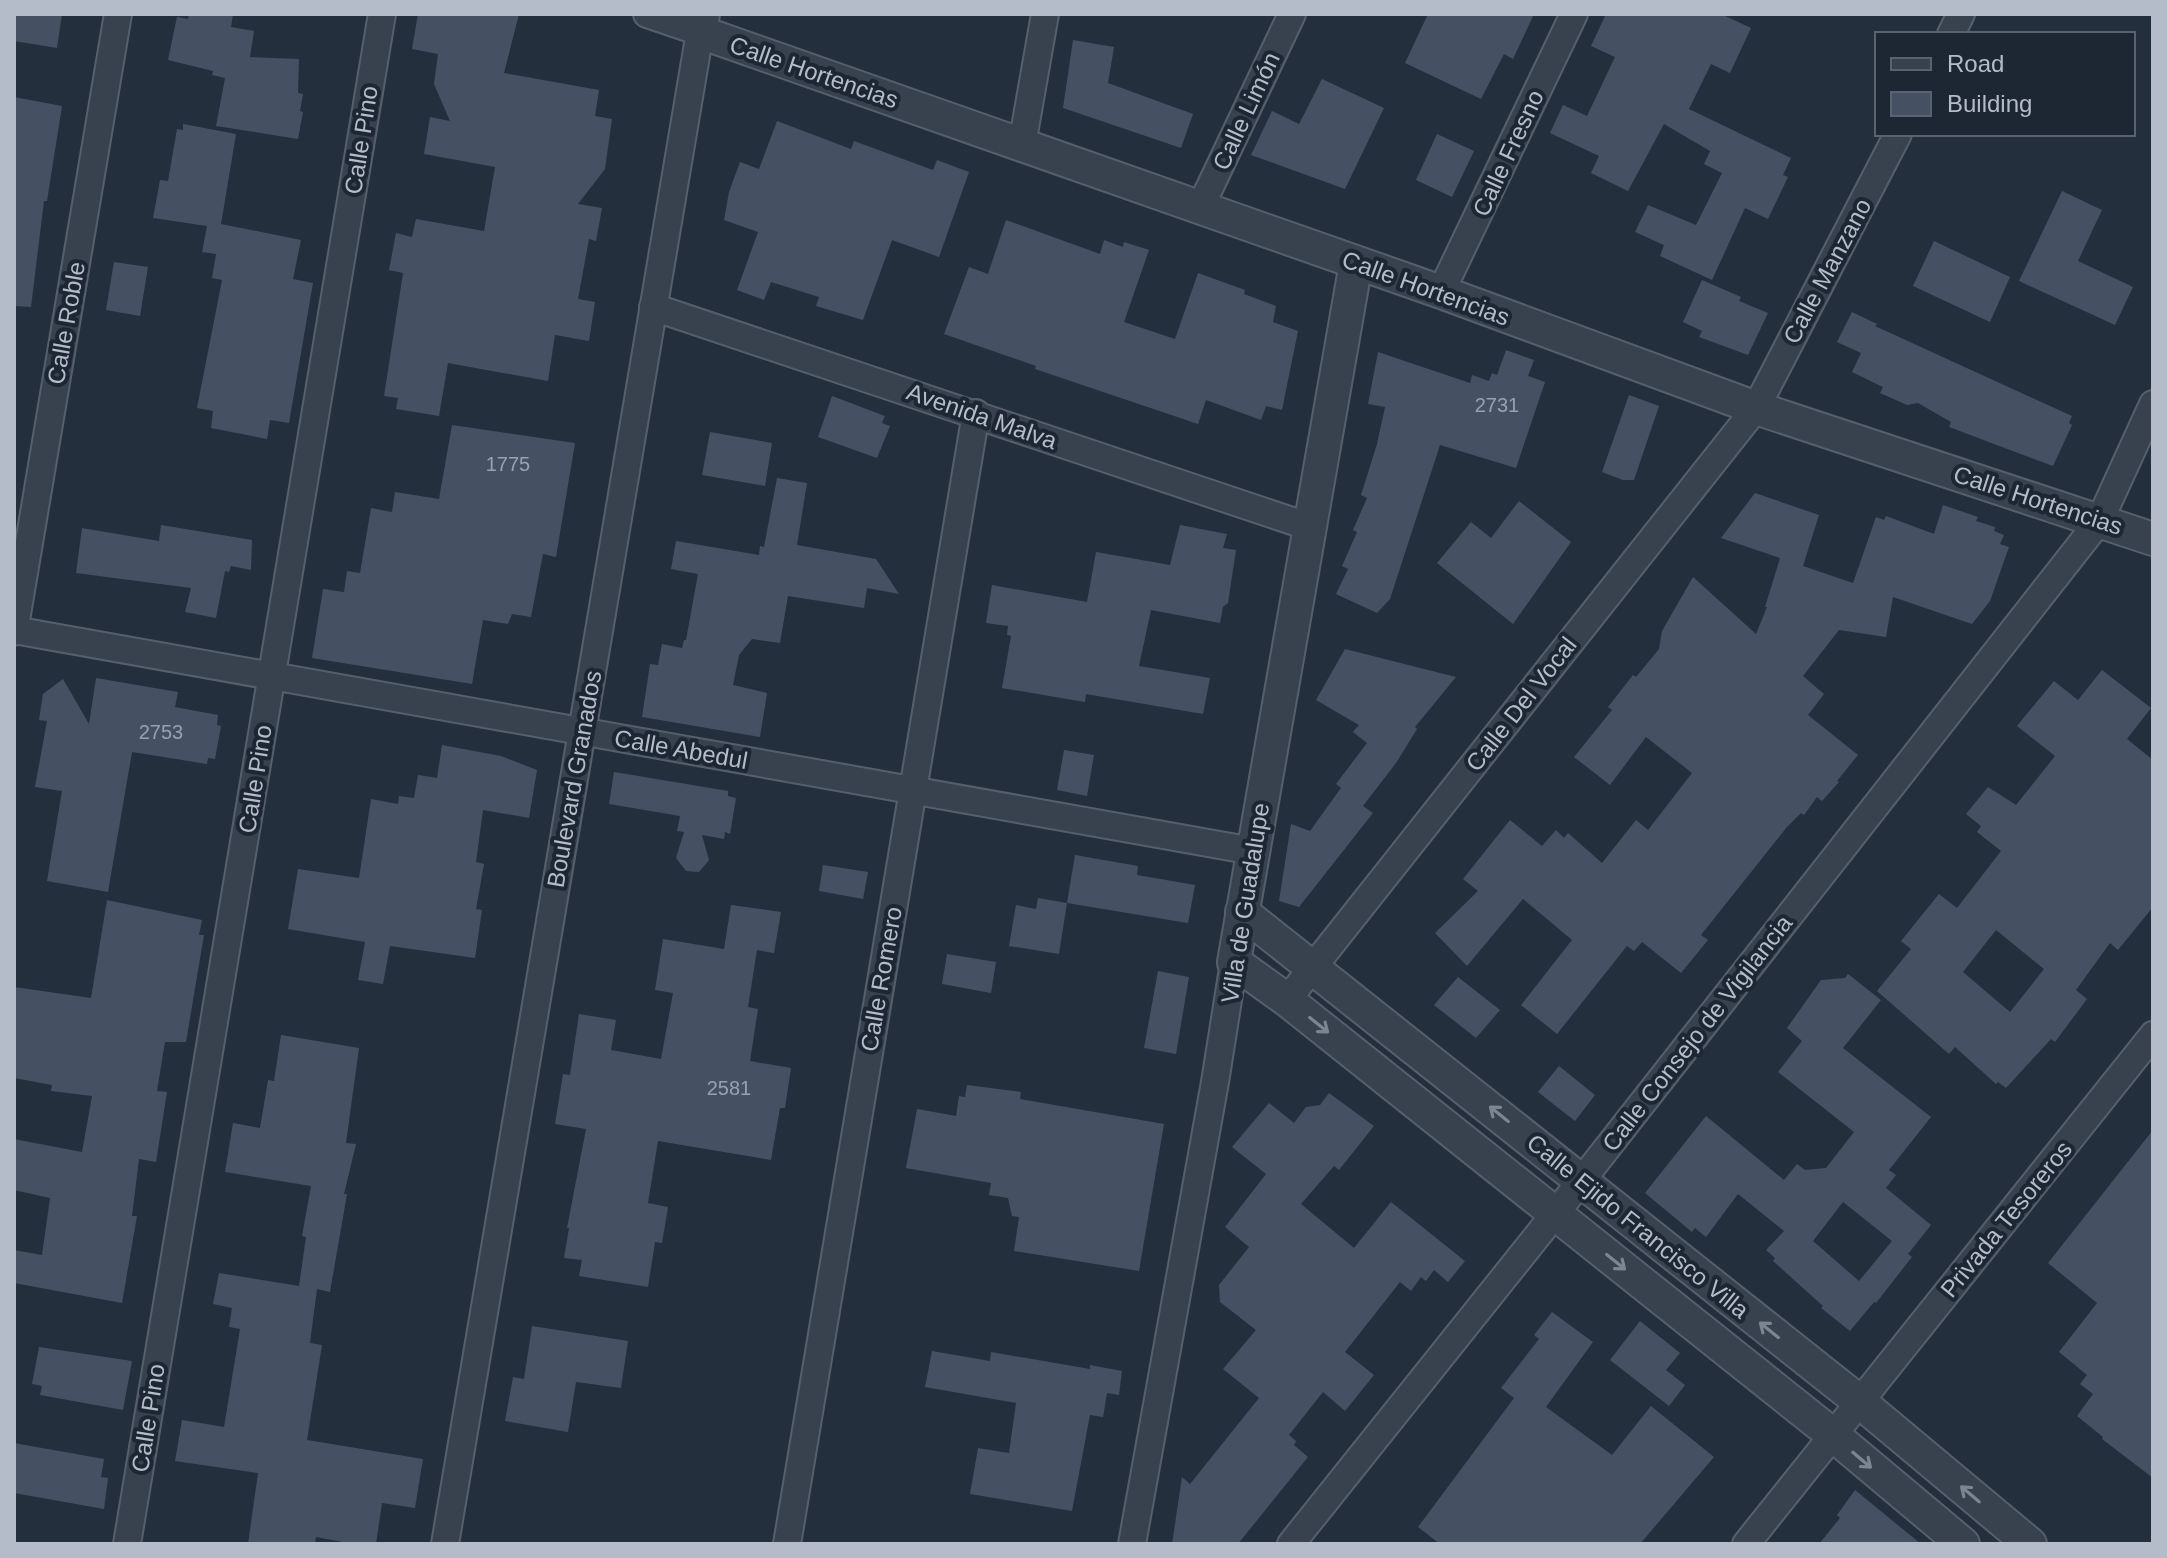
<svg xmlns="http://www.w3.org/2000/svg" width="2167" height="1558" font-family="Arial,sans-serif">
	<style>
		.building { fill: #455162; fill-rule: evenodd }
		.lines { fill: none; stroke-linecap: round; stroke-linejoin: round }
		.minor-casing { stroke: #565f6c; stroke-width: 30 }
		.tertiary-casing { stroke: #565f6c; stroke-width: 36 }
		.minor { stroke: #38414e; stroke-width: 26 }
		.tertiary { stroke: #38414e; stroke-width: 32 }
		.oneway { stroke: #7c8592 }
		.labels { text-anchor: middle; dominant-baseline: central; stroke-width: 8; stroke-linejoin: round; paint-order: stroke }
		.number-label { font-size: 20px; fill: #98a1af }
		.street-label { font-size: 24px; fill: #b4bcc9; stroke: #1d2633 }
	</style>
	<rect width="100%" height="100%" fill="#242f3e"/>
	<g class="building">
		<path d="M 14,14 L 62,14 L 57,48 L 14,41 Z"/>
		<path d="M 189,14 L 233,14 L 231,27 L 254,31 L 250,57 L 299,59 L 298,93 L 303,94 L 300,111 L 303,112 L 298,139 L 216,126 L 225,78 L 212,75 L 213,71 L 168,60 L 177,17 L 188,19 Z"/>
		<path d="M 418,14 L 519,14 L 504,73 L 599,90 L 595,116 L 612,119 L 605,169 L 578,204 L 602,208 L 596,241 L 589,239 L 578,299 L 595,302 L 589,341 L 555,335 L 548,381 L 448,363 L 439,416 L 396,409 L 398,398 L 384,396 L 403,273 L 389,270 L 396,233 L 412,237 L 416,219 L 484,231 L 495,167 L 424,154 L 430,117 L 450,121 L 434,84 L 438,54 L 412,49 Z"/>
		<path d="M 1428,14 L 1534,14 L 1513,59 L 1504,54 L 1481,99 L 1405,63 Z"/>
		<path d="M 1606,14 L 1721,14 L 1751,28 L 1730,73 L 1711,64 L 1689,109 L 1791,158 L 1783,175 L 1788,177 L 1768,219 L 1745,208 L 1712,280 L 1660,256 L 1664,245 L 1635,232 L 1648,205 L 1696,225 L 1722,173 L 1704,164 L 1710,151 L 1664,124 L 1628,191 L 1591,173 L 1599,156 L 1550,133 L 1563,105 L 1587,116 L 1615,57 L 1591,46 Z"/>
		<path d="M 1073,40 L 1114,47 L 1108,83 L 1193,114 L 1181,148 L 1063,108 Z"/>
		<path d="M 1322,79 L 1384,108 L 1345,189 L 1251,155 L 1272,111 L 1299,124 Z"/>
		<path d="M 14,97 L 62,106 L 47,201 L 44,201 L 31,307 L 14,306 Z"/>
		<path d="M 777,121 L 851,149 L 854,141 L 933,170 L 937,160 L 969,172 L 939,257 L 892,240 L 863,320 L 816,306 L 819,297 L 771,282 L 764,300 L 737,290 L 758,232 L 724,220 L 729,192 L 740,162 L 759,169 Z"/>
		<path d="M 183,124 L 236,134 L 221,224 L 301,240 L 293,279 L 313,283 L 289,423 L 270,420 L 267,439 L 211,428 L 213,411 L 197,408 L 222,280 L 212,278 L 216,254 L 202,252 L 207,226 L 153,218 L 160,180 L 168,181 L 177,129 L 183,130 Z"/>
		<path d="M 1437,134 L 1474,151 L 1452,197 L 1416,180 Z"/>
		<path d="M 2062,191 L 2102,210 L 2078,261 L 2133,287 L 2115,325 L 2019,281 Z"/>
		<path d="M 1006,220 L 1100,254 L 1104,240 L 1123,247 L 1124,242 L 1149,250 L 1124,322 L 1175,339 L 1198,273 L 1245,290 L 1244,294 L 1276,306 L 1273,322 L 1298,331 L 1282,410 L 1266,406 L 1261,420 L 1206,400 L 1198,424 L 1035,369 L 1036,366 L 944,334 L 969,267 L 988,274 Z"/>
		<path d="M 1934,241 L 2010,277 L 1990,322 L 1913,286 Z"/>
		<path d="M 114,262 L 148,267 L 140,316 L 106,310 Z"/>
		<path d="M 1702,280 L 1741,297 L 1739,301 L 1768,313 L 1748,355 L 1699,337 L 1702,331 L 1683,322 Z"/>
		<path d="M 1852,312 L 1877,324 L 1875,326 L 2072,416 L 2069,423 L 2072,425 L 2053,466 L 1949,427 L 1951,422 L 1918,403 L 1907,405 L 1880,393 L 1883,387 L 1852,372 L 1861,353 L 1837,342 Z"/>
		<path d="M 1506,350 L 1534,360 L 1528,376 L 1545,382 L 1516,468 L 1440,445 L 1390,599 L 1377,613 L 1336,594 L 1348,569 L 1342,566 L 1357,532 L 1353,530 L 1367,498 L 1361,495 L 1377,444 L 1385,407 L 1368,404 L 1378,352 L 1470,383 L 1472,375 L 1489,381 L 1492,373 L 1497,375 Z"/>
		<path d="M 1629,395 L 1659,406 L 1634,480 L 1623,480 L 1602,472 Z"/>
		<path d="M 832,396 L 885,416 L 882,423 L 890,426 L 877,458 L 818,437 Z"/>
		<path d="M 452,425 L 575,443 L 556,557 L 543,554 L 531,617 L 512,614 L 508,624 L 483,620 L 472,684 L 312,658 L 323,589 L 344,592 L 347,571 L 360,573 L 371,508 L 392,512 L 395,492 L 439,499 Z"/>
		<path d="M 710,432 L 772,443 L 765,486 L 702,475 Z"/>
		<path d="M 777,478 L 807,483 L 797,545 L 876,559 L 899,594 L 867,588 L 864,608 L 788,596 L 780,643 L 752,639 L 739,655 L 733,685 L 767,693 L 760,737 L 642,717 L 650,664 L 658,665 L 662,644 L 682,648 L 684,640 L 686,640 L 698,574 L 671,569 L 676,541 L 759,555 L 760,546 L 764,547 Z"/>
		<path d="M 1755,493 L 1819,515 L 1803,566 L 1853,583 L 1876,517 L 1884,520 L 1886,516 L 1934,534 L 1943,505 L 1978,517 L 1976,521 L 1995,527 L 1994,531 L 2004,535 L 2000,544 L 2009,547 L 1990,601 L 1972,624 L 1893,597 L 1886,637 L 1839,630 L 1803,676 L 1824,694 L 1808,715 L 1858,755 L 1837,781 L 1839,782 L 1822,801 L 1817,797 L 1804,815 L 1801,813 L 1787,827 L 1701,935 L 1708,940 L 1681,973 L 1642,942 L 1634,951 L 1627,946 L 1557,1034 L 1521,1005 L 1572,940 L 1523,899 L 1467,966 L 1435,933 L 1478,891 L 1463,879 L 1510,820 L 1542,846 L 1556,830 L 1564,838 L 1568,833 L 1602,863 L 1636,820 L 1648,830 L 1692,773 L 1646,737 L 1610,785 L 1574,757 L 1612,710 L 1608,707 L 1633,675 L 1636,677 L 1659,649 L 1662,631 L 1693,577 L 1756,634 L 1767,607 L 1765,607 L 1780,558 L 1721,538 Z"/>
		<path d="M 1519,501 L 1571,542 L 1513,624 L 1437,563 L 1471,522 L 1491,538 Z"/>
		<path d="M 161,525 L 252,540 L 251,570 L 231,566 L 229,572 L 225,571 L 216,618 L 185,612 L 191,588 L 76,573 L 82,528 L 159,541 Z"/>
		<path d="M 1180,525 L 1227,534 L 1223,548 L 1236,550 L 1228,603 L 1223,607 L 1220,623 L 1151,610 L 1139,666 L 1210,678 L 1203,714 L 1086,694 L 1085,702 L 1002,688 L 1011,636 L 1007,635 L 1008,626 L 986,623 L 992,585 L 1087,602 L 1096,552 L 1170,565 Z"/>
		<path d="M 1345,649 L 1456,677 L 1415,727 L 1417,729 L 1396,763 L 1363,806 L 1373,813 L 1299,907 L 1279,901 L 1291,824 L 1310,831 L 1341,788 L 1336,784 L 1367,743 L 1353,732 L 1359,725 L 1316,700 Z"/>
		<path d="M 2102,670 L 2151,708 L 2127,739 L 2153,760 L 2153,907 L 2118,950 L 2110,943 L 2076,990 L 2087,999 L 2055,1042 L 2051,1039 L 2006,1088 L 1998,1082 L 1996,1084 L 1955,1047 L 1949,1054 L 1877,991 L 1911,949 L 1901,941 L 1939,894 L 1957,908 L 2001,851 L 1977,832 L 1981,826 L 1966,814 L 1988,787 L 2016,805 L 2055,756 L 2017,726 L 2054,681 L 2078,700 ZM 1996,930 L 2044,969 L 2010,1012 L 1963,972 Z"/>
		<path d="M 96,678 L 178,692 L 175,707 L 218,715 L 217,725 L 221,726 L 215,759 L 208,758 L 207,764 L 132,752 L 108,892 L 47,881 L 62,791 L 35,787 L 47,721 L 39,720 L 43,694 L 63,679 L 89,724 Z"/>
		<path d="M 442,745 L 501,756 L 537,770 L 529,818 L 483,810 L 476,862 L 484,864 L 476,909 L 482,910 L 475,958 L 390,946 L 383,984 L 358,980 L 365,942 L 288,929 L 298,869 L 359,878 L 371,799 L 398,804 L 399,796 L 414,798 L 418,775 L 437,778 Z"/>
		<path d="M 1064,750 L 1094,755 L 1087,796 L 1057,790 Z"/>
		<path d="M 614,772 L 728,791 L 728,796 L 736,798 L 730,834 L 725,832 L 724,839 L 702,835 L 709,860 L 699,872 L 686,871 L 676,858 L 684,832 L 677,831 L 680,816 L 609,804 Z"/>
		<path d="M 1075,855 L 1138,866 L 1137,875 L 1195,885 L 1188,923 L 1067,903 L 1059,954 L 1009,946 L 1016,905 L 1036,909 L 1038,898 L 1067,903 Z"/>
		<path d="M 823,865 L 868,872 L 863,899 L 819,891 Z"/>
		<path d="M 107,900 L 202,920 L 199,935 L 204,935 L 186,1042 L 165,1042 L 157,1091 L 167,1092 L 156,1162 L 139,1159 L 132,1216 L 137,1216 L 122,1303 L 14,1283 L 14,1250 L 42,1255 L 50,1198 L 14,1190 L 14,1139 L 82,1152 L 92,1096 L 51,1091 L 52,1085 L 14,1078 L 14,987 L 91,998 Z"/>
		<path d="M 731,905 L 781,912 L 774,953 L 757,950 L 748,1007 L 758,1009 L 750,1061 L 791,1068 L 785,1108 L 780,1108 L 771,1160 L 658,1141 L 648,1203 L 668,1207 L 662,1243 L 655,1242 L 648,1287 L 579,1276 L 582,1260 L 564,1258 L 569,1228 L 567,1228 L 586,1129 L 555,1124 L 563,1074 L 570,1075 L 579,1014 L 616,1020 L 611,1050 L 661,1059 L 673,993 L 655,990 L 663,939 L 724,949 Z"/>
		<path d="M 947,954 L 996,962 L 991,993 L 942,984 Z"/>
		<path d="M 1158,971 L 1189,977 L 1176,1054 L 1144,1048 Z"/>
		<path d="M 1848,974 L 1881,1000 L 1843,1048 L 1931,1117 L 1889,1170 L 1896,1175 L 1886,1188 L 1931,1225 L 1908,1254 L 1912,1257 L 1876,1303 L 1874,1302 L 1850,1331 L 1821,1308 L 1823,1306 L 1773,1261 L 1775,1258 L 1766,1250 L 1784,1231 L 1738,1194 L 1706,1237 L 1695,1228 L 1692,1232 L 1645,1193 L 1706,1116 L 1784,1180 L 1797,1164 L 1805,1170 L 1826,1168 L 1854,1132 L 1778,1072 L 1802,1041 L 1787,1028 L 1821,980 L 1845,978 ZM 1843,1202 L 1892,1241 L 1859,1281 L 1813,1241 Z"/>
		<path d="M 1458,977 L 1500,1010 L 1476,1038 L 1434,1005 Z"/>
		<path d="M 281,1035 L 359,1048 L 346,1143 L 356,1144 L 344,1194 L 347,1194 L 330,1292 L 317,1289 L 310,1343 L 322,1345 L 307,1440 L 423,1459 L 415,1508 L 382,1503 L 376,1544 L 353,1544 L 316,1537 L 315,1544 L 248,1544 L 258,1473 L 175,1461 L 182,1420 L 224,1427 L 240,1329 L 229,1327 L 232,1308 L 213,1304 L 219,1273 L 299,1286 L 306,1237 L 302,1236 L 311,1186 L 225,1172 L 233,1123 L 260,1128 L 268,1080 L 274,1081 Z"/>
		<path d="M 1559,1066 L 1595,1095 L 1575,1121 L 1538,1092 Z"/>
		<path d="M 967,1085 L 1021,1092 L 1020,1099 L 1164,1124 L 1139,1271 L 1014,1251 L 1019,1217 L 1012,1216 L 1008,1198 L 989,1195 L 991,1183 L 906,1168 L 917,1109 L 956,1116 L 959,1096 L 965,1097 Z"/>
		<path d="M 1329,1093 L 1374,1126 L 1339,1170 L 1334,1166 L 1301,1204 L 1354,1248 L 1391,1202 L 1465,1261 L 1448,1282 L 1434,1270 L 1426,1281 L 1421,1277 L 1411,1291 L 1400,1282 L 1345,1352 L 1374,1375 L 1345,1411 L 1323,1392 L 1289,1435 L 1296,1441 L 1294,1445 L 1308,1457 L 1238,1544 L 1172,1544 L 1182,1477 L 1190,1484 L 1259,1398 L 1223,1369 L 1256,1330 L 1220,1302 L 1219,1285 L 1249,1247 L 1225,1227 L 1266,1174 L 1232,1147 L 1269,1103 L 1294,1123 L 1306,1107 L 1320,1105 Z"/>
		<path d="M 2153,1130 L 2153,1478 L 2102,1439 L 2103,1437 L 2077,1416 L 2093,1394 L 2080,1384 L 2087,1375 L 2059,1352 L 2097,1303 L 2048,1263 Z"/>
		<path d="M 1552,1312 L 1593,1342 L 1546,1407 L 1612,1455 L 1651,1406 L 1714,1457 L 1640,1544 L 1440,1544 L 1418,1527 L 1514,1398 L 1501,1388 L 1539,1339 L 1534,1335 Z"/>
		<path d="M 1640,1321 L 1680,1353 L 1666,1370 L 1685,1385 L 1669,1406 L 1610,1360 Z"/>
		<path d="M 532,1326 L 628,1341 L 621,1388 L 576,1382 L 568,1432 L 505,1421 L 513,1377 L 524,1379 Z"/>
		<path d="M 39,1347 L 132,1361 L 123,1410 L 40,1395 L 42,1386 L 32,1384 Z"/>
		<path d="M 932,1351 L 990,1361 L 991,1352 L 1090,1369 L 1090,1365 L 1122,1371 L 1119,1395 L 1107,1393 L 1103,1417 L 1090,1415 L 1072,1511 L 970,1494 L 978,1448 L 1009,1453 L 1016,1403 L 925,1387 Z"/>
		<path d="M 14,1443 L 104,1459 L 101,1477 L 108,1478 L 104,1509 L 14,1493 Z"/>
		<path d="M 1855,1490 L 1921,1544 L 1819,1544 L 1840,1518 L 1837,1515 Z"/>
	</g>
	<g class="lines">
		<g class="minor-casing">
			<g id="minor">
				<path d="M 1951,34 L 1961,14"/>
				<path d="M 1022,145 L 1045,14"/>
				<path d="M 1200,208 L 1292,14"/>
				<path d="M 1441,292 L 1574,14"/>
				<path d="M 653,307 L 1310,527"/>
				<path d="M 14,630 L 1253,851"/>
				<path d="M 14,632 L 118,14"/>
				<path d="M 1287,1000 L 1756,408 L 1898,134"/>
				<path d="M 127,1544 L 382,14"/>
				<path d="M 445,1544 L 700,32 L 647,14"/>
				<path d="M 787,1544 L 976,413"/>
				<path d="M 1132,1544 L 1215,1082 L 1234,962"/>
				<path d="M 1291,1544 L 1582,1180 L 2100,520 L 2153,404"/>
				<path d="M 1746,1544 L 2153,1035"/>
			</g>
		</g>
		<g class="tertiary-casing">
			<g id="tertiary">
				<path d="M 703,14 L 700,32 L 1441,292 L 1756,408 L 2153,539"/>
				<path d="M 1356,263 L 1234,962 L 1287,1000 L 1833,1435 L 1963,1544"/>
				<path d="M 1242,912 L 1860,1402 L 2030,1544"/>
			</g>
		</g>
		<use href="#minor" class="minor"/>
		<use href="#tertiary" class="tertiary"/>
	</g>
	<defs><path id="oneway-shaft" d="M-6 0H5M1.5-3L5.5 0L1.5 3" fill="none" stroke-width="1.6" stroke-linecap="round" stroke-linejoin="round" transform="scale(2)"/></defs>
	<g class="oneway">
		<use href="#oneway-shaft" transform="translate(1319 1025) rotate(39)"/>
		<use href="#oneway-shaft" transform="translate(1499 1114) rotate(-141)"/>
		<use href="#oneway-shaft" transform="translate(1616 1262) rotate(39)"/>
		<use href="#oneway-shaft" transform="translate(1769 1330) rotate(-141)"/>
		<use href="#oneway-shaft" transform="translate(1862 1460) rotate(40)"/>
		<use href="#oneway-shaft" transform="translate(1970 1494) rotate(-140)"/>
	</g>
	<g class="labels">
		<g class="number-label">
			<text x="1497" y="405">2731</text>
			<text x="508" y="464">1775</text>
			<text x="161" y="732">2753</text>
			<text x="729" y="1088">2581</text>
		</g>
		<g class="street-label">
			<text transform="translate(814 72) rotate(19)">Calle Hortencias</text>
			<text transform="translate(1246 111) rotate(-65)">Calle Limón</text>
			<text transform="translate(361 140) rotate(-81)">Calle Pino</text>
			<text transform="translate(1508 153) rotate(-65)">Calle Fresno</text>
			<text transform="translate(1827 271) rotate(-62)">Calle Manzano</text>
			<text transform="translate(1426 288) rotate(20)">Calle Hortencias</text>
			<text transform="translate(66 323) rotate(-80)">Calle Roble</text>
			<text transform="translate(982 416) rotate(19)">Avenida Malva</text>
			<text transform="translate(2038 500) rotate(18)">Calle Hortencias</text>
			<text transform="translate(1521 704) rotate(-52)">Calle Del Vocal</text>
			<text transform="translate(681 749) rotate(10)">Calle Abedul</text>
			<text transform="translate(255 779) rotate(-81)">Calle Pino</text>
			<text transform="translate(574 779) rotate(-80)">Boulevard Granados</text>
			<text transform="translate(1245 903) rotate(-81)">Villa de Guadalupe</text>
			<text transform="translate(881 979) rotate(-80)">Calle Romero</text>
			<text transform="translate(1697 1033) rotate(-52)">Calle Consejo de Vigilancia</text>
			<text transform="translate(2006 1219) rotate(-51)">Privada Tesoreros</text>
			<text transform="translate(1638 1226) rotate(39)">Calle Ejido Francisco Villa</text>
			<text transform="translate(148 1418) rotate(-81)">Calle Pino</text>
		</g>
	</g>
	<rect width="2167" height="1558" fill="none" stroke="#b4bcc9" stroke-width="32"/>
	<rect x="1875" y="32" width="260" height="104" fill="#1d2633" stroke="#59626f" stroke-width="2"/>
	<rect x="1891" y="58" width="40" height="12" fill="#38414e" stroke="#59626f" stroke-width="2"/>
	<text x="1947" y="72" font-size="24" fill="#b4bcc9">Road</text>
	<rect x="1891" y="92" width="40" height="24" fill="#455162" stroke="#59626f" stroke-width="2"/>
	<text x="1947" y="112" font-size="24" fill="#b4bcc9">Building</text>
</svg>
